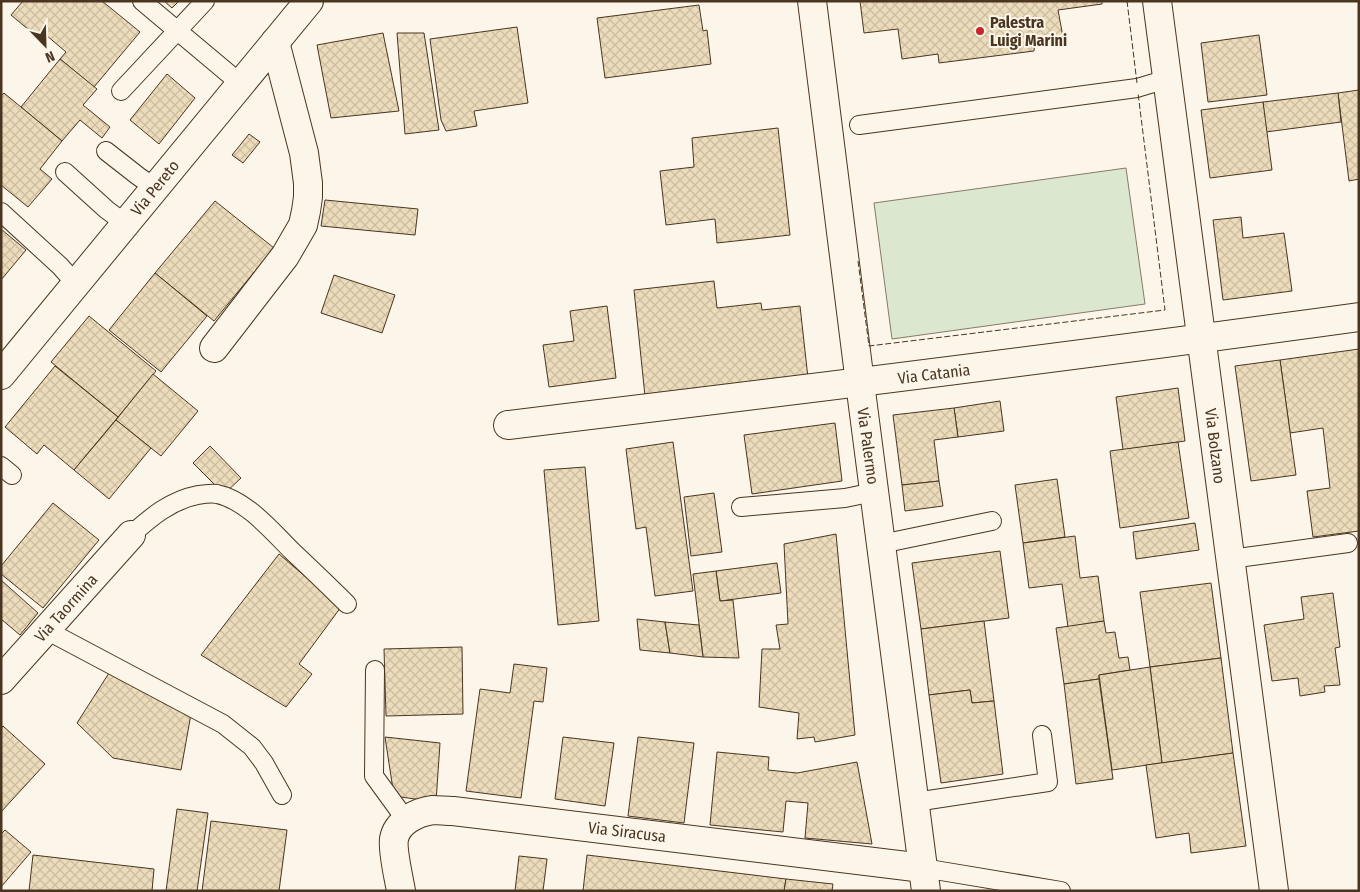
<svg xmlns="http://www.w3.org/2000/svg" width="1360" height="892" font-family="'Fira Sans Condensed',sans-serif">
	<style>
		.garden { fill: #dce7d0; stroke: #887966 }
		.building { fill: url(#building-cross-hatch); stroke: #4a3520 }
		.lines { fill: none; stroke-linecap: round; stroke-linejoin: round }
		.service-casing { stroke: #4a3520; stroke-width: 20 }
		.minor-casing { stroke: #4a3520; stroke-width: 30 }
		.service { stroke: #fbf6e9; stroke-width: 18 }
		.minor { stroke: #fbf6e9; stroke-width: 28 }
		.fence { stroke: #4a3520; stroke-width: 1; stroke-dasharray: 6 2.5; stroke-linecap: butt }
		.poi-dot { fill: #c62828; stroke: #fbf6e9; stroke-width: 2 }
		.labels { text-anchor: middle; dominant-baseline: central; stroke-width: 4; stroke-linejoin: round; paint-order: stroke }
		.poi-label { font-size: 16px; font-weight: bold; fill: #4a3520; stroke: #fbf6e9; text-anchor: start }
		.street-label { font-size: 16px; fill: #4a3520; stroke: #fbf6e9 }
	</style>
	<defs>
		<pattern id="building-cross-hatch" width="8" height="8" patternUnits="userSpaceOnUse" patternTransform="scale(1.25)"><rect width="8" height="8" fill="#ecdcbc"/><path d="M0 0l8 8M0 8l8-8" fill="none" stroke="#ccbda1"/></pattern>
	</defs>
	<rect width="100%" height="100%" fill="#fbf6e9"/>
	<path class="garden" d="M 1126,168 L 1145,304 L 892,339 L 874,203 Z"/>
	<g class="building">
		<path d="M 23,1 L 102,1 L 140,32 L 94,87 L 60,59 L 66,52 L 46,35 L 41,40 L 11,15 Z"/>
		<path d="M 164,1 L 179,1 L 172,8 Z"/>
		<path d="M 860,1 L 1102,1 L 1102,4 L 1058,10 L 1063,37 L 1035,40 L 1034,51 L 939,63 L 938,54 L 902,59 L 898,29 L 864,33 Z"/>
		<path d="M 699,5 L 703,31 L 707,30 L 711,64 L 605,78 L 597,18 Z"/>
		<path d="M 517,27 L 528,103 L 474,111 L 477,126 L 446,131 L 441,120 L 430,39 Z"/>
		<path d="M 383,33 L 399,111 L 331,118 L 317,45 Z"/>
		<path d="M 397,33 L 424,33 L 439,130 L 405,134 Z"/>
		<path d="M 1259,35 L 1267,95 L 1208,102 L 1201,43 Z"/>
		<path d="M 60,59 L 97,89 L 83,105 L 110,127 L 102,138 L 80,120 L 62,141 L 21,107 Z"/>
		<path d="M 167,74 L 195,98 L 159,144 L 130,120 Z"/>
		<path d="M 1359,90 L 1359,179 L 1349,181 L 1338,93 Z"/>
		<path d="M 4,93 L 62,141 L 40,169 L 52,179 L 28,207 L 1,185 L 1,96 Z"/>
		<path d="M 1338,93 L 1341,122 L 1266,132 L 1263,102 Z"/>
		<path d="M 1263,102 L 1272,170 L 1210,178 L 1201,110 Z"/>
		<path d="M 778,128 L 790,235 L 717,243 L 715,219 L 666,225 L 660,171 L 694,167 L 692,138 Z"/>
		<path d="M 249,134 L 260,142 L 243,163 L 232,155 Z"/>
		<path d="M 325,200 L 418,209 L 415,235 L 321,226 Z"/>
		<path d="M 215,201 L 274,248 L 214,321 L 155,273 Z"/>
		<path d="M 1241,217 L 1243,238 L 1284,233 L 1292,291 L 1223,300 L 1213,220 Z"/>
		<path d="M 1,229 L 26,250 L 1,280 Z"/>
		<path d="M 155,273 L 207,316 L 161,372 L 109,330 Z"/>
		<path d="M 334,275 L 395,295 L 382,333 L 321,313 Z"/>
		<path d="M 714,281 L 717,308 L 761,303 L 762,310 L 800,306 L 808,378 L 645,396 L 634,290 Z"/>
		<path d="M 607,306 L 616,378 L 549,387 L 543,345 L 574,341 L 570,311 Z"/>
		<path d="M 89,316 L 156,371 L 118,417 L 51,362 Z"/>
		<path d="M 1359,349 L 1359,531 L 1313,537 L 1307,491 L 1330,488 L 1323,428 L 1290,433 L 1280,360 Z"/>
		<path d="M 1280,360 L 1296,475 L 1251,481 L 1235,366 Z"/>
		<path d="M 55,366 L 118,417 L 74,470 L 44,445 L 37,454 L 5,427 Z"/>
		<path d="M 153,374 L 198,411 L 161,456 L 116,420 Z"/>
		<path d="M 1178,388 L 1185,441 L 1123,450 L 1116,397 Z"/>
		<path d="M 1000,401 L 1004,431 L 958,437 L 954,408 Z"/>
		<path d="M 954,408 L 958,437 L 934,440 L 939,481 L 902,485 L 893,415 Z"/>
		<path d="M 116,420 L 151,448 L 109,499 L 74,470 Z"/>
		<path d="M 835,423 L 842,481 L 752,494 L 744,435 Z"/>
		<path d="M 673,442 L 693,591 L 655,596 L 646,527 L 636,529 L 626,449 Z"/>
		<path d="M 1178,442 L 1189,518 L 1120,528 L 1110,451 Z"/>
		<path d="M 210,446 L 241,478 L 224,494 L 193,463 Z"/>
		<path d="M 585,467 L 599,621 L 558,625 L 544,470 Z"/>
		<path d="M 1057,479 L 1065,537 L 1023,543 L 1015,485 Z"/>
		<path d="M 939,481 L 943,506 L 905,511 L 902,485 Z"/>
		<path d="M 714,493 L 722,552 L 691,556 L 684,497 Z"/>
		<path d="M 53,503 L 99,540 L 43,608 L 1,574 L 1,566 Z"/>
		<path d="M 1195,523 L 1199,550 L 1136,559 L 1133,532 Z"/>
		<path d="M 836,534 L 855,735 L 815,742 L 814,737 L 797,739 L 799,713 L 759,707 L 762,649 L 780,649 L 776,625 L 788,624 L 784,544 Z"/>
		<path d="M 1075,536 L 1080,578 L 1098,576 L 1104,621 L 1068,627 L 1062,584 L 1029,588 L 1023,543 Z"/>
		<path d="M 1000,551 L 1009,618 L 921,629 L 912,563 Z"/>
		<path d="M 279,554 L 341,607 L 299,664 L 312,674 L 286,707 L 201,655 Z"/>
		<path d="M 777,563 L 781,593 L 720,601 L 716,571 Z"/>
		<path d="M 716,571 L 720,601 L 733,600 L 739,658 L 703,657 L 693,574 Z"/>
		<path d="M 1,580 L 38,613 L 20,635 L 1,619 Z"/>
		<path d="M 1211,583 L 1221,658 L 1150,667 L 1140,592 Z"/>
		<path d="M 1333,593 L 1340,647 L 1335,648 L 1340,685 L 1324,686 L 1325,692 L 1300,696 L 1298,678 L 1272,681 L 1264,625 L 1304,619 L 1301,597 Z"/>
		<path d="M 637,619 L 665,622 L 670,653 L 640,650 Z"/>
		<path d="M 984,621 L 994,701 L 972,703 L 970,690 L 929,695 L 921,629 Z"/>
		<path d="M 1104,621 L 1106,633 L 1115,632 L 1119,658 L 1128,657 L 1130,670 L 1099,675 L 1099,679 L 1064,684 L 1056,628 Z"/>
		<path d="M 665,622 L 699,625 L 703,657 L 670,653 Z"/>
		<path d="M 462,647 L 463,714 L 386,716 L 384,649 Z"/>
		<path d="M 1221,658 L 1233,753 L 1162,763 L 1150,667 Z"/>
		<path d="M 514,664 L 547,668 L 543,702 L 534,701 L 521,798 L 466,791 L 480,689 L 510,693 Z"/>
		<path d="M 1150,667 L 1162,763 L 1112,770 L 1099,675 Z"/>
		<path d="M 109,673 L 191,714 L 181,770 L 113,758 L 77,723 Z"/>
		<path d="M 1099,679 L 1113,779 L 1076,784 L 1064,684 Z"/>
		<path d="M 970,690 L 972,703 L 994,701 L 1003,774 L 941,783 L 929,695 Z"/>
		<path d="M 3,726 L 45,764 L 1,812 L 1,728 Z"/>
		<path d="M 385,737 L 440,743 L 436,802 L 394,796 Z"/>
		<path d="M 563,737 L 614,743 L 605,806 L 555,799 Z"/>
		<path d="M 638,737 L 694,743 L 684,823 L 628,816 Z"/>
		<path d="M 717,752 L 769,757 L 768,770 L 797,773 L 857,762 L 872,844 L 805,838 L 808,803 L 786,801 L 783,832 L 710,825 Z"/>
		<path d="M 1233,753 L 1246,846 L 1191,853 L 1189,833 L 1156,838 L 1146,765 Z"/>
		<path d="M 177,809 L 208,813 L 197,891 L 166,891 Z"/>
		<path d="M 211,821 L 287,830 L 279,891 L 202,891 Z"/>
		<path d="M 5,830 L 31,852 L 1,887 L 1,834 Z"/>
		<path d="M 33,855 L 154,869 L 152,891 L 29,891 Z"/>
		<path d="M 587,855 L 786,879 L 784,891 L 583,891 Z"/>
		<path d="M 519,856 L 547,859 L 543,891 L 515,891 Z"/>
		<path d="M 786,879 L 833,884 L 832,891 L 784,891 Z"/>
	</g>
	<g class="lines">
		<g class="service-casing">
			<g id="service">
				<path d="M 142,1 L 241,84"/>
				<path d="M 121,91 L 205,1"/>
				<path d="M 859,125 L 1137,88 L 1167,79"/>
				<path d="M 106,151 L 138,176 L 155,188"/>
				<path d="M 65,172 L 107,210 L 126,224"/>
				<path d="M 1,212 L 60,266 L 76,284"/>
				<path d="M 1,466 L 12,475"/>
				<path d="M 741,507 L 845,498 L 874,492"/>
				<path d="M 131,535 C 151,517 171,500 198,495 C 204,494 211,493 217,494 C 246,500 272,531 292,551 C 310,568 329,586 347,604"/>
				<path d="M 881,544 L 992,521"/>
				<path d="M 1230,559 L 1348,543"/>
				<path d="M 46,630 L 223,724 L 252,747 L 264,763 L 282,795"/>
				<path d="M 375,670 L 374,776 L 406,820"/>
				<path d="M 915,802 L 1048,782 L 1042,735"/>
				<path d="M 923,868 L 1061,891"/>
			</g>
		</g>
		<g class="minor-casing">
			<g id="minor">
				<path d="M 812,1 L 860,383 L 926,891"/>
				<path d="M 1157,1 L 1274,891"/>
				<path d="M 214,348 L 285,256 L 303,225 L 306,211 L 308,197 L 308,183 L 304,153 L 275,42"/>
				<path d="M 1,375 L 309,1"/>
				<path d="M 508,425 C 792,391 1076,356 1359,317"/>
				<path d="M 1,680 L 131,535"/>
				<path d="M 401,891 C 399,879 392,850 394,839 C 397,822 417,812 433,810 C 439,810 446,811 453,811 L 923,868"/>
			</g>
		</g>
		<use href="#service" class="service"/>
		<use href="#minor" class="minor"/>
		<g class="fence">
			<path d="M 1127,1 L 1137,83"/>
			<path d="M 858,261 L 869,346 L 1165,310 L 1138,93"/>
		</g>
	</g>
	<circle class="poi-dot" cx="980" cy="31" r="5"/>
	<g class="labels">
		<g class="poi-label">
			<text x="990" y="22">Palestra<tspan x="990" dy="18">Luigi Marini</tspan></text>
		</g>
		<g class="street-label">
			<text transform="translate(155 188) rotate(-51)">Via Pereto</text>
			<text transform="translate(934 374) rotate(-7)">Via Catania</text>
			<text transform="translate(868 446) rotate(82)">Via Palermo</text>
			<text transform="translate(1215 446) rotate(83)">Via Bolzano</text>
			<text transform="translate(66 608) rotate(-48)">Via Taormina</text>
			<text transform="translate(627 832) rotate(7)">Via Siracusa</text>
		</g>
	</g>
	<rect width="1360" height="892" fill="none" stroke="#4a3520" stroke-width="5"/>
	<g transform="translate(45 45) rotate(157)" stroke="#fbf6e9" stroke-width="4" paint-order="stroke">
	<path d="M0-4L9 19L0 12L-9 19Z" fill="#4a3520"/>
	<text y="-8" font-size="14" font-weight="bold" text-anchor="middle" fill="#4a3520">N</text>
	</g>
</svg>
